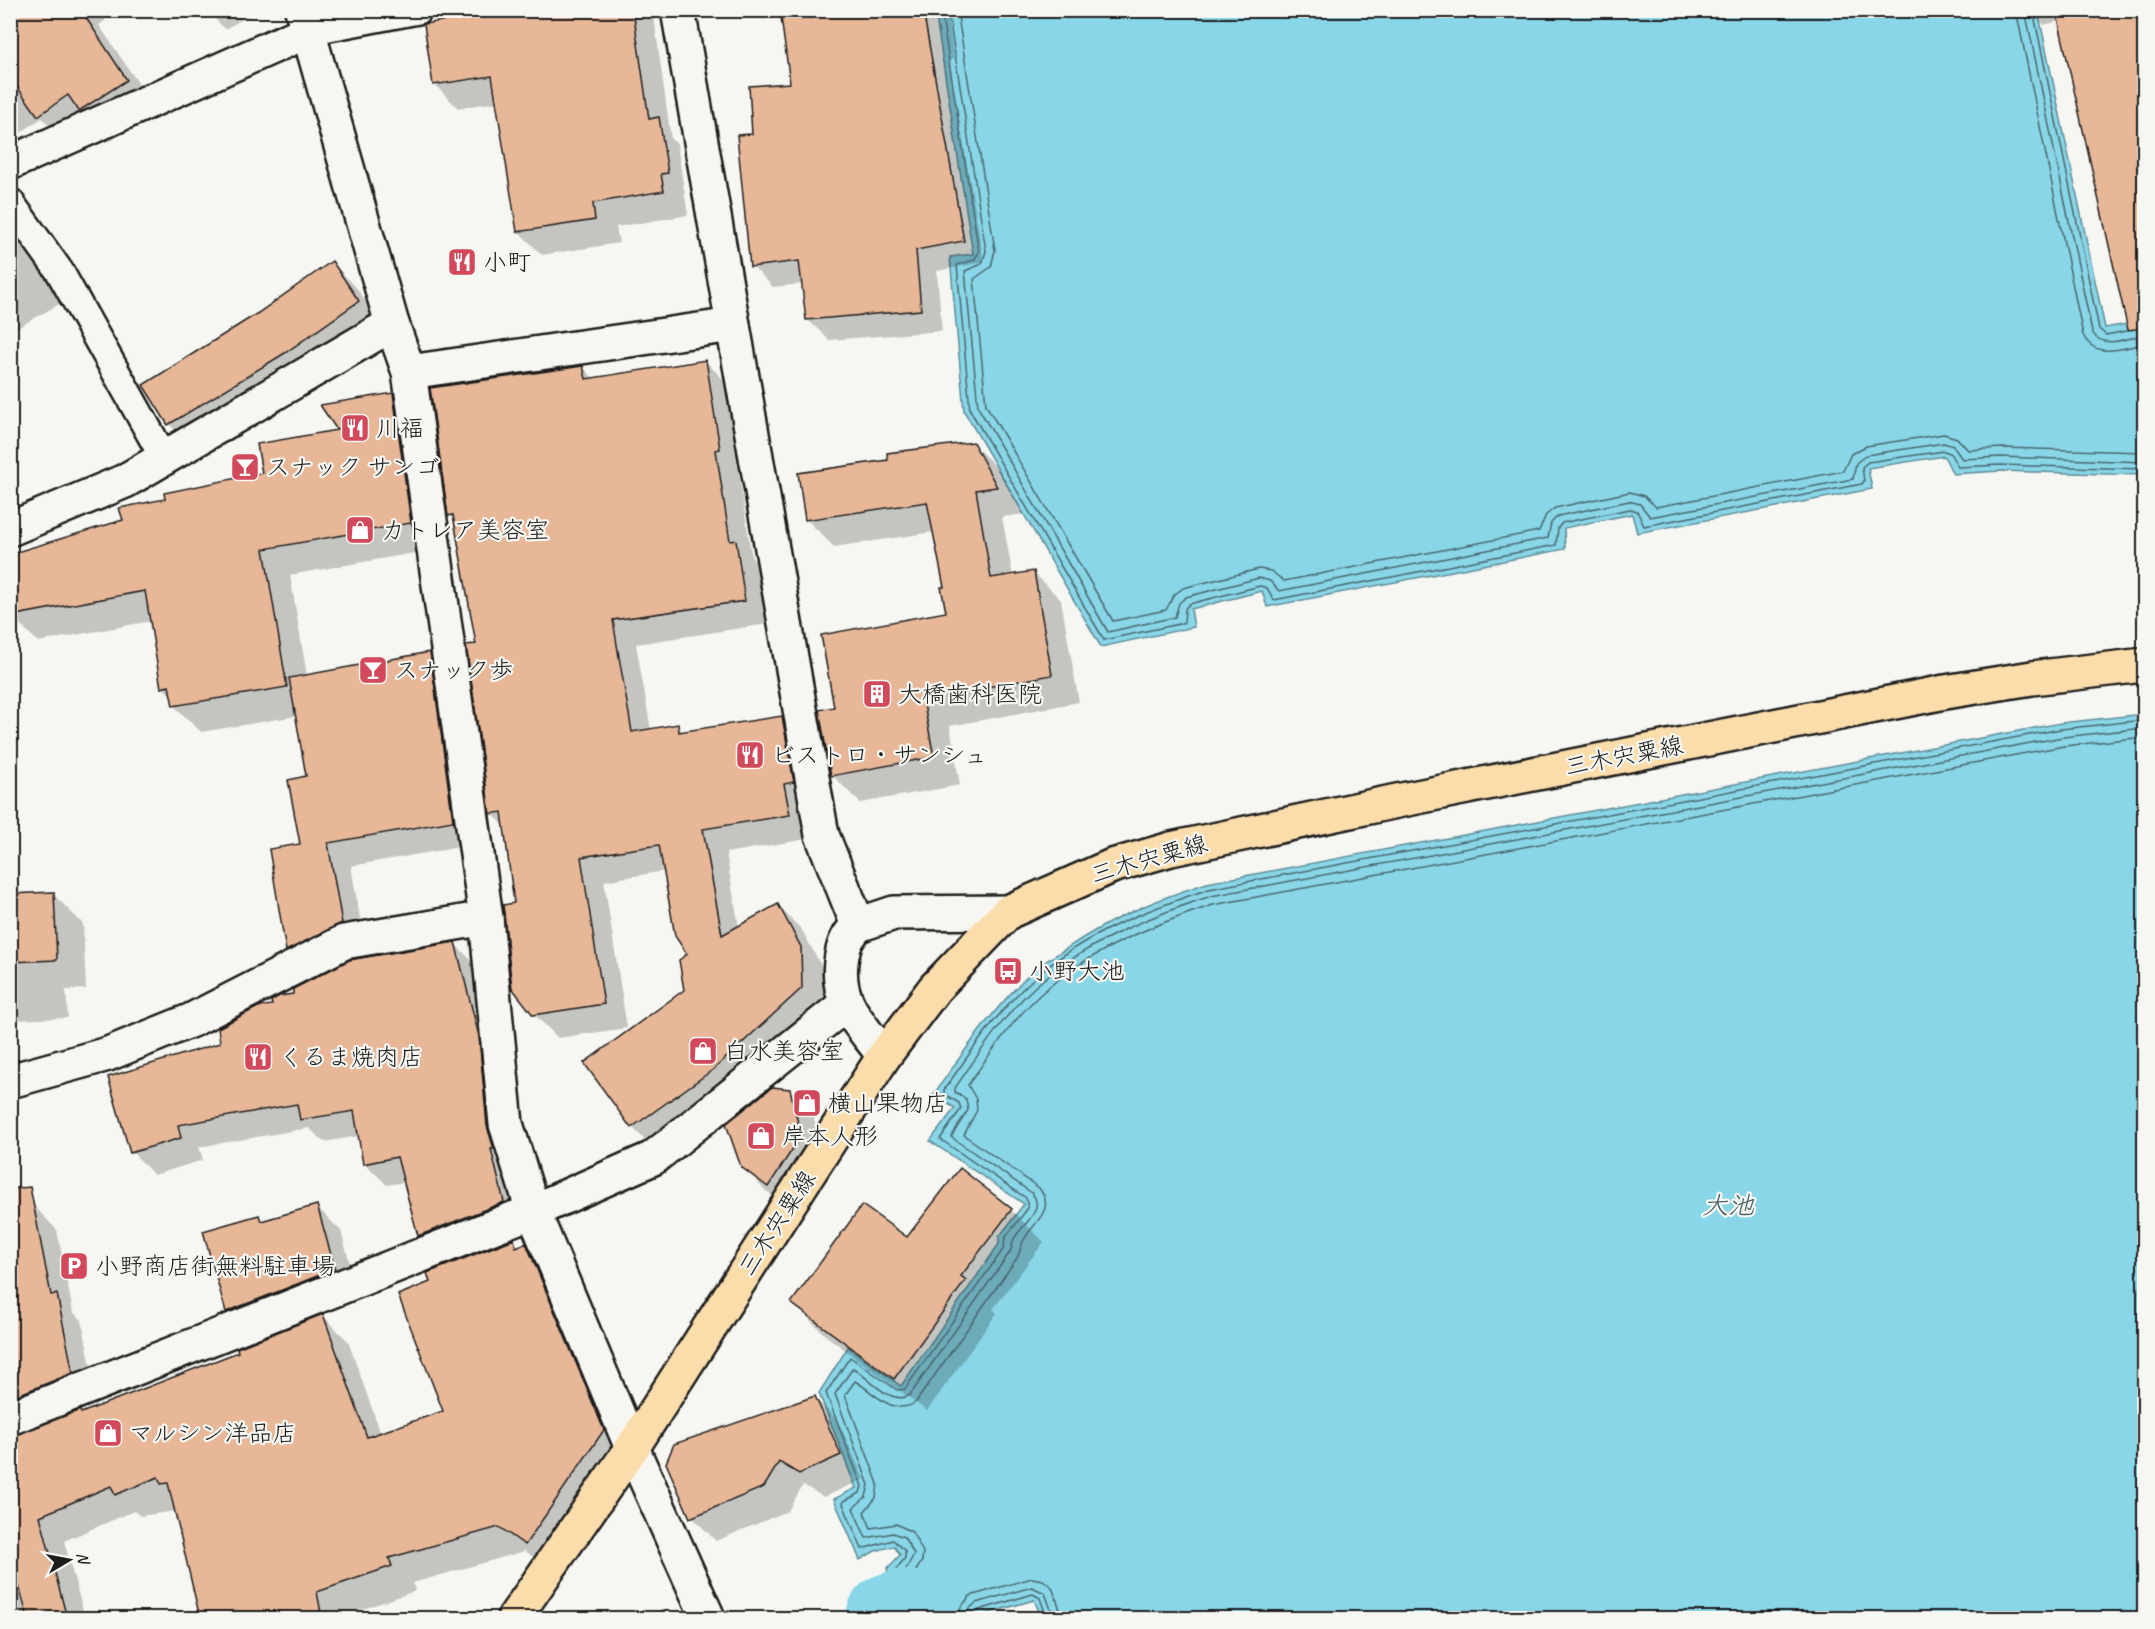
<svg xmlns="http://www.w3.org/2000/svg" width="2155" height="1629" font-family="Caveat,'Klee One',sans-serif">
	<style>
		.water { fill: #89d6e8; stroke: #5d8c96; stroke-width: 1.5 }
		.shadow { fill: #0003 }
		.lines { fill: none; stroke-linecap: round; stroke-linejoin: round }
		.shore { stroke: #48666e; stroke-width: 1.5 }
		.river { stroke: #89d6e8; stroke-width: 90 }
		.building { fill: #e7b798; stroke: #1c1c1c; stroke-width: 1.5 }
		.service-casing { stroke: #1c1c1c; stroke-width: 32 }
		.minor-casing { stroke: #1c1c1c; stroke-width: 38 }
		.tertiary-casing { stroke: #1c1c1c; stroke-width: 38 }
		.primary-casing { stroke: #1c1c1c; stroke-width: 38 }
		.service { stroke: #f6f6f2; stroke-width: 27 }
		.minor { stroke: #f6f6f2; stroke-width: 33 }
		.tertiary { stroke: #f6f6f2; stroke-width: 33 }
		.primary { stroke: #fbddab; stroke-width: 33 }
		.labels { text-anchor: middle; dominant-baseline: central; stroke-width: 4.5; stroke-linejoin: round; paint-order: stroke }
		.poi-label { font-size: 24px; fill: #1c1c1c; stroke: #f6f6f2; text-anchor: start }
		.street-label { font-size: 24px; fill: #1c1c1c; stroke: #f6f6f2 }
		.water-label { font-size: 26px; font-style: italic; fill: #425d63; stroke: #f6f6f2 }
	</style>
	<rect width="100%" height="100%" fill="#f6f6f2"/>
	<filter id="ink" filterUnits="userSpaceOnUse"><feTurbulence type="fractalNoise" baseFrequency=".0167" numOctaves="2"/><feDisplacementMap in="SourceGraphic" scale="12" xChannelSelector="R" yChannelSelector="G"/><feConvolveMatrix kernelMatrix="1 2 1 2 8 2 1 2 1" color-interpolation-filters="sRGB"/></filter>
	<g filter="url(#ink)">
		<g class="water">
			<path d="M 935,11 L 2038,11 L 2105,328 L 2144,321 L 2144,475 L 2000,471 L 1953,474 L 1944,456 L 1868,468 L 1872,489 L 1637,533 L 1632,514 L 1564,528 L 1565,549 L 1267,607 L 1262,591 L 1191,609 L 1194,627 L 1101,647 L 964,411 L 950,257 L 973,254 Z"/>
			<path d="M 2144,714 L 2144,1618 L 1042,1618 L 1034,1600 L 972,1618 L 906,1618 L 887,1569 L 900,1555 L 894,1546 L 875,1551 L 860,1560 L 834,1499 L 856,1488 L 819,1393 L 848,1347 L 901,1386 L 999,1244 L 999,1237 L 1024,1204 L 930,1141 L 955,1108 L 933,1095 C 964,1052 994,1007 1033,971 C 1043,962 1056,955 1067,948 C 1113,917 1155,900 1207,883 L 2061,723 Z"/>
		</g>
		<g class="shadow">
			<path d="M 10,10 L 100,10 L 106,20 L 99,25 L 157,111 L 111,141 L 96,127 L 70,145 L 42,118 L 10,140 Z"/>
			<path d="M 206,10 L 259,10 L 225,29 Z"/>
			<path d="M 518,10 L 653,10 L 671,139 L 677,144 L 688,215 L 616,227 L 619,243 L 542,255 L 518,231 L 498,102 L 458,108 L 434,84 Z"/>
			<path d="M 781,10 L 947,10 L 954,59 L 949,60 L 984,262 L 937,271 L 942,331 L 829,340 L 807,319 L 803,284 L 773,287 L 752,266 L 753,136 L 792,85 Z"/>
			<path d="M 2030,10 L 2144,10 L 2144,333 L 2126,314 L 2060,21 L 2044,25 Z"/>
			<path d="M 10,215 L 21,237 L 63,302 L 10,332 Z"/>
			<path d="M 331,262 L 355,286 L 382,325 L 193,448 L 169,424 L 258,314 Z"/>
			<path d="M 705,361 L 729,385 L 743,473 L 739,474 L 752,558 L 759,565 L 768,624 L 636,644 L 651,730 L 677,726 L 684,733 L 782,717 L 806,741 L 813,838 L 726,853 L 739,927 L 778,906 L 802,930 L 825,973 L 826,1012 L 656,1151 L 632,1127 L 686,990 L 689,954 L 665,871 L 604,881 L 627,1028 L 558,1038 L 534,1014 L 505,827 L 492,813 L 477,645 L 456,521 L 450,515 L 583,367 L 594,379 Z"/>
			<path d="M 392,394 L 419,421 L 437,549 L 290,575 L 307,676 L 429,654 L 453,678 L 477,844 L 351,866 L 365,947 L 311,974 L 288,950 L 308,778 L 297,716 L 201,732 L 174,706 L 173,697 L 162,687 L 151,621 L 38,642 L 12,616 L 125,521 L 166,500 L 264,474 L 339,431 Z"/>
			<path d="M 972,443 L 1000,471 L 1024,514 L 1002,517 L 1013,576 L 1033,572 L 1061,600 L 1079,702 L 950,726 L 960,785 L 860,803 L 832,775 L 836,709 L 948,613 L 946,588 L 934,532 L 834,547 L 806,519 L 890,461 Z"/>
			<path d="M 10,462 L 18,477 L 10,481 Z"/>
			<path d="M 53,894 L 83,924 L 86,989 L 66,990 L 68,1018 L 10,1020 L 10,895 Z"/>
			<path d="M 455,944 L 477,966 L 526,1225 L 442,1258 L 419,1236 L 405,1182 L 387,1185 L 364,1163 L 359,1136 L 324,1142 L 309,1128 L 199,1147 L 203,1160 L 154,1175 L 132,1152 L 222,1044 L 273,1006 L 295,995 Z"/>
			<path d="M 789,1090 L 813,1114 L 824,1161 L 792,1209 L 766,1191 L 742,1166 Z"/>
			<path d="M 33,1205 L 57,1230 L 73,1312 L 82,1320 L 97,1398 L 20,1430 L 17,1437 L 240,1353 L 323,1316 L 348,1341 L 381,1434 L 445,1412 L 432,1283 L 513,1241 L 519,1247 L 526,1244 L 550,1269 L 628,1456 L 550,1569 L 525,1551 L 413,1583 L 415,1591 L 343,1616 L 344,1618 L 179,1618 L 200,1611 L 176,1511 L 140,1516 L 134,1511 L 64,1541 L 85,1618 L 10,1618 L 10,1210 Z"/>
			<path d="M 317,1207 L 341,1231 L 358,1293 L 252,1335 L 228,1311 L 205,1232 L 259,1217 L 264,1222 Z"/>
			<path d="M 1011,1210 L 1044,1242 L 993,1309 L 997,1313 L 927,1411 L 825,1335 L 793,1303 L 907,1239 Z"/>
			<path d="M 814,1397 L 838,1421 L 864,1479 L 824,1497 L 803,1485 L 788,1511 L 716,1541 L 692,1517 Z"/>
			<path d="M 1037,1610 L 1045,1618 L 1009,1618 Z"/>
		</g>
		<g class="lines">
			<g class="shore">
				<path d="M 941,10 L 979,252 L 974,260 L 957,265 L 970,410 L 1104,640 L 1184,623 L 1185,609 L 1189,604 L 1260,586 L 1267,588 L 1274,600 L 1556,545 L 1558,528 L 1562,523 L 1630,509 L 1637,511 L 1644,526 L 1862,484 L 1864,481 L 1862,467 L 1868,462 L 1944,451 L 1950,453 L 1958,467 L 2000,465 L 2144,469"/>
				<path d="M 948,10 L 986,251 L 982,264 L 965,271 L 978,407 L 1108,632 L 1175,617 L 1179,603 L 1186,597 L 1259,578 L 1270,581 L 1279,591 L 1548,538 L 1551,523 L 1558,516 L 1629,501 L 1640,504 L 1650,517 L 1853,479 L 1856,463 L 1866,455 L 1944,443 L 1953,446 L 1962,459 L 2001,457 L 2144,462"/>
				<path d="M 957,10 L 995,250 L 991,267 L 974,279 L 986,405 L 1113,621 L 1166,610 L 1174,595 L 1183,588 L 1259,569 L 1271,571 L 1284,581 L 1539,531 L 1546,515 L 1555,508 L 1630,492 L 1644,496 L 1656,507 L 1843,471 L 1851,454 L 1866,446 L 1944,434 L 1957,438 L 1968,450 L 2001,448 L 2144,452"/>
				<path d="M 2016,10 L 2083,335 C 2095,360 2123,348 2144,344"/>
				<path d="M 2025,10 L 2092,332 C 2102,350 2128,338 2144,335"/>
				<path d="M 2033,10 L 2099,329 L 2106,335 L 2127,331"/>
				<path d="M 911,1618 L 905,1595 L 895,1571 L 905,1558 L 905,1551 L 893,1540 L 862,1549 L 843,1504 L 844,1501 L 860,1493 L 862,1486 L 826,1393 L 850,1357 L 897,1390 L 905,1389 L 1004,1248 L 1005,1238 L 1028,1208 L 1026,1198 L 940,1139 L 961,1109 L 959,1103 L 944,1094 L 944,1090 C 972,1050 1001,1006 1039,974 C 1088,932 1149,909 1209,889 L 2061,729 L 2144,720"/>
				<path d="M 918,1618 L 913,1593 L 904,1573 L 914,1554 L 904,1537 L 893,1533 L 866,1538 L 853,1508 L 866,1497 L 869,1485 L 835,1394 L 853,1368 C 868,1377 891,1407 910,1395 L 1010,1252 C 1012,1248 1012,1243 1014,1239 C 1022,1224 1046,1211 1032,1193 L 951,1137 L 968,1110 L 966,1099 L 955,1092 L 955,1088 C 981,1051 1008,1008 1044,979 C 1094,939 1151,916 1211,896 L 2063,737 L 2144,728"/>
				<path d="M 927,1618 L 914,1574 L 922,1561 L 923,1552 L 912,1532 L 896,1524 L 871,1528 L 864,1512 L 876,1498 L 878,1484 L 845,1395 L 855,1381 C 874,1392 893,1418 916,1402 L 1017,1258 C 1020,1253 1020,1248 1022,1244 C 1030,1223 1058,1212 1039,1188 L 964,1135 L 977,1110 L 976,1099 L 968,1085 C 992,1051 1017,1013 1050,986 C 1098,947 1155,924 1213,905 L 2064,746 L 2144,737"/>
				<path d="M 958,1618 L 961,1607 L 970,1596 L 1032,1578 L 1043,1580 L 1052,1587 L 1063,1618"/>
				<path d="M 967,1618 L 969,1609 L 976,1603 L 1032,1587 L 1045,1593 L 1054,1618"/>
				<path d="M 975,1618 L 979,1610 L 1033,1594 L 1040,1598 L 1047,1618"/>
			</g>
			<path class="river" d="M 891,1618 L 903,1614"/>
		</g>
		<g class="building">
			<path d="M 10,10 L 81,10 L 127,80 L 79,111 L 68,95 L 38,116 L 10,77 Z"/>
			<path d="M 504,10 L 633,10 L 649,119 L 659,117 L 668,173 L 661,174 L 664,191 L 593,203 L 595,220 L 517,232 L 492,76 L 433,85 L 424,24 Z"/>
			<path d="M 780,10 L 923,10 L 964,241 L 916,250 L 921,310 L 806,320 L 799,261 L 750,267 L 737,135 L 752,134 L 749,86 L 790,83 Z"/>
			<path d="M 2056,10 L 2145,10 L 2145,328 L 2128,330 Z"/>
			<path d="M 332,261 L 359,301 L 285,353 L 168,425 L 143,385 L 258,313 Z"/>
			<path d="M 706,360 L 720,449 L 716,450 L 730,541 L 736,540 L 745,601 L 613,620 L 619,657 L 632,732 L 678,724 L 679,732 L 782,716 L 794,782 L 784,784 L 790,815 L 703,829 L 722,935 L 778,904 L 801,947 L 802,988 L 714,1069 L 631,1128 L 584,1063 L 684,990 L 679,960 L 687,954 L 675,936 L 659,845 L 581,857 L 604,1004 L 533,1015 L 512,988 L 503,905 L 514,903 L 502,812 L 490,814 L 466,645 L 476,644 L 453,515 L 448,516 L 430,388 L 583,366 L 586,379 Z"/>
			<path d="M 393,393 L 411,523 L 264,549 L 287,687 L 173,706 L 169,686 L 161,688 L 145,591 L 10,616 L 10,554 L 123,520 L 119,508 L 165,499 L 164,493 L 262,473 L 257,444 L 337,430 L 320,405 Z"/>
			<path d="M 973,442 L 997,487 L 976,490 L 991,578 L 1034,571 L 1052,675 L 923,699 L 934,757 L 831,776 L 819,710 L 834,707 L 821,635 L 946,612 L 941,587 L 944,587 L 927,502 L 805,520 L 798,473 L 888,460 L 887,453 Z"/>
			<path d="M 430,652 L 453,821 L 328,843 L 342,923 L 286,951 L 269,849 L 300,844 L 288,780 L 306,776 L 289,678 Z"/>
			<path d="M 54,892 L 57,960 L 10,962 L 10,894 Z"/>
			<path d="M 455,942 L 479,1036 L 487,1126 L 494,1149 L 491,1149 L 504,1202 L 418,1236 L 397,1157 L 363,1164 L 354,1111 L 300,1120 L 297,1104 L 178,1125 L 181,1138 L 130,1153 L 108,1077 L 220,1043 L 218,1028 L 258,1007 L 272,1005 L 271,1001 L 279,996 L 293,994 L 293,989 L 349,960 Z"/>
			<path d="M 772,1087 L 790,1089 L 801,1136 L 768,1187 L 741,1167 L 726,1124 Z"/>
			<path d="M 960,1168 L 1012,1209 L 961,1276 L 966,1280 L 894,1379 L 791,1303 L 862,1205 L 907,1237 Z"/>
			<path d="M 30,1187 L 51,1295 L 57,1294 L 73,1373 L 10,1398 L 10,1189 Z"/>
			<path d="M 317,1205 L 335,1269 L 226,1312 L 203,1231 L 259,1215 L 261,1221 Z"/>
			<path d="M 514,1239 L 516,1247 L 526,1243 L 604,1430 L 525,1545 L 499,1527 L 389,1558 L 392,1566 L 317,1592 L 322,1618 L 200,1618 L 168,1483 L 161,1484 L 158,1477 L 115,1495 L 111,1486 L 40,1516 L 67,1618 L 28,1618 L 10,1554 L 10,1436 L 80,1410 L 81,1413 L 238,1352 L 237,1348 L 323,1314 L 367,1437 L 443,1411 L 398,1295 L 430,1282 L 427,1273 Z"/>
			<path d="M 815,1396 L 841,1455 L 799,1474 L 779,1462 L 764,1487 L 690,1518 L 666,1463 L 674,1444 Z"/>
		</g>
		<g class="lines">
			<g class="service-casing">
				<g id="service">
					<path d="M 308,31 L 418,10"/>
					<path d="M 10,202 L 60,272 L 164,458"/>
				</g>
			</g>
			<g class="minor-casing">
				<g id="minor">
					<path d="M 302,10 L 392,324 L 409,372 L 486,918 L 506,1124 L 533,1211 L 632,1448"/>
					<path d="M 678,10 L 822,835 L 858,925 C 846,938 843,945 841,962 C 836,1004 861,1024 884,1056"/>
					<path d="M 10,163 L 308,31"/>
					<path d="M 409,372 L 733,325"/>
					<path d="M 10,529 L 125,481 L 392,324"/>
					<path d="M 858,925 L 894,913 L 1008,912"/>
					<path d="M 10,1081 L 108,1054 L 192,1020 L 344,942 L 486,918"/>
					<path d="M 10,1418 L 533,1211 L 653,1158 L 846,1004"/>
				</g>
			</g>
			<g class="tertiary-casing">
				<path id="tertiary" d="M 632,1448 L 708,1618"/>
			</g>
			<g class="primary-casing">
				<path id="primary" d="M 514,1618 L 632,1448 L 884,1056 L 935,988 L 1008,912 L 1112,866 L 1171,849 L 1397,801 L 1945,692 L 2032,678 L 2144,665"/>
			</g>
			<use href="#service" class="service"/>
			<use href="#minor" class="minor"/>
			<use href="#tertiary" class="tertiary"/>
			<use href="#primary" class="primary"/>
		</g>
	</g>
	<defs>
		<g id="restaurant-square" transform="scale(1.5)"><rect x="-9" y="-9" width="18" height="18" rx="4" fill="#d1495b" stroke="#f6f6f2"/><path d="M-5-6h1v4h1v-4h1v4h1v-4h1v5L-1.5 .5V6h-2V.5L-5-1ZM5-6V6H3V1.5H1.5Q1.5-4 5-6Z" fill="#fff"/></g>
		<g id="bar-square" transform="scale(1.5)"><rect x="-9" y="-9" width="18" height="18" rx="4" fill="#d1495b" stroke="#f6f6f2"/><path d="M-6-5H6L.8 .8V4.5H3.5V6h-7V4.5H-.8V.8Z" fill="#fff"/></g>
		<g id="shop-square" transform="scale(1.5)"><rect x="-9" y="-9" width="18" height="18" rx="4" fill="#d1495b" stroke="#f6f6f2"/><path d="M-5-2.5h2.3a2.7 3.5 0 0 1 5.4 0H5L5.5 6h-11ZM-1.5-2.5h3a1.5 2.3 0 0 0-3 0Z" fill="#fff"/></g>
		<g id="building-square" transform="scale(1.5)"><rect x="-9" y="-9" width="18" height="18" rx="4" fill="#d1495b" stroke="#f6f6f2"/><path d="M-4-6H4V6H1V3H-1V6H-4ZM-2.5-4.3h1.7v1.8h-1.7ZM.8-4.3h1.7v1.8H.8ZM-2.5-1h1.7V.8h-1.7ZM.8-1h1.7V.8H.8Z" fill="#fff"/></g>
		<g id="bus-square" transform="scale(1.5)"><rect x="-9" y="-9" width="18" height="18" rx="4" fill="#d1495b" stroke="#f6f6f2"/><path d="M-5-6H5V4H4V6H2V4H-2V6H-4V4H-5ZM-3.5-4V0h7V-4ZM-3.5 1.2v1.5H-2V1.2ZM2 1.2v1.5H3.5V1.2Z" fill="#fff"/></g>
		<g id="parking-square" transform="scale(1.5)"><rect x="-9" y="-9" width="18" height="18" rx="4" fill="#d1495b" stroke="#f6f6f2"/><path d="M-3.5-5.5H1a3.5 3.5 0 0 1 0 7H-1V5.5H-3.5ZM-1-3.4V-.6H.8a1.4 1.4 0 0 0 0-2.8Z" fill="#fff"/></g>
	</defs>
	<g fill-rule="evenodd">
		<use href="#restaurant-square" x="462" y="262"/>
		<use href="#restaurant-square" x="355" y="428"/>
		<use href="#bar-square" x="245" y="467"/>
		<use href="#shop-square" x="360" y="530"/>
		<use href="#bar-square" x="373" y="670"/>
		<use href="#building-square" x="877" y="694"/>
		<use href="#restaurant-square" x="750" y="755"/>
		<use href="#bus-square" x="1008" y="971"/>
		<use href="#shop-square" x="703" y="1051"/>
		<use href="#restaurant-square" x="258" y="1057"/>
		<use href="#shop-square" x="807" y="1103"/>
		<use href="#shop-square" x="761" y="1136"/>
		<use href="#parking-square" x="74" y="1266"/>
		<use href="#shop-square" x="108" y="1433"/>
	</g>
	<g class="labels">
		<g class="poi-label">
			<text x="483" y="262">小町</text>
			<text x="376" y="428">川福</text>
			<text x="266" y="467">スナック サンゴ</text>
			<text x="381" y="530">カトレア美容室</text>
			<text x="394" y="670">スナック歩</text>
			<text x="898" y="694">大橋歯科医院</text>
			<text x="771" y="755">ビストロ・サンシュ</text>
			<text x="1029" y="971">小野大池</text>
			<text x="724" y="1051">白水美容室</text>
			<text x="279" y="1057">くるま焼肉店</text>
			<text x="828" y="1103">横山果物店</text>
			<text x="782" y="1136">岸本人形</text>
			<text x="95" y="1266">小野商店街無料駐車場</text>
			<text x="129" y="1433">マルシン洋品店</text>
		</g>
		<g class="street-label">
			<text transform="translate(1624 756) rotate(-11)">三木宍粟線</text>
			<text transform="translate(1149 859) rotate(-16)">三木宍粟線</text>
			<text transform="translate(777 1223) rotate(-57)">三木宍粟線</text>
		</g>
		<g class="water-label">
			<text x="1728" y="1205">大池</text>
		</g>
	</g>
	<rect width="2155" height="1629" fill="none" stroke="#f6f6f2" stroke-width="36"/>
	<rect x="18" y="18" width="2119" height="1593" fill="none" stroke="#1c1c1c" stroke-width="2" filter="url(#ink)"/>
	<g transform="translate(69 1560) rotate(80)" stroke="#f6f6f2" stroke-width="4.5" paint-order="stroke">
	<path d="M0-4.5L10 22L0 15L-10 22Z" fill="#1c1c1c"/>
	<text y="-9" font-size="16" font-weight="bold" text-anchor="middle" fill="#1c1c1c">N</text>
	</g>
</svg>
